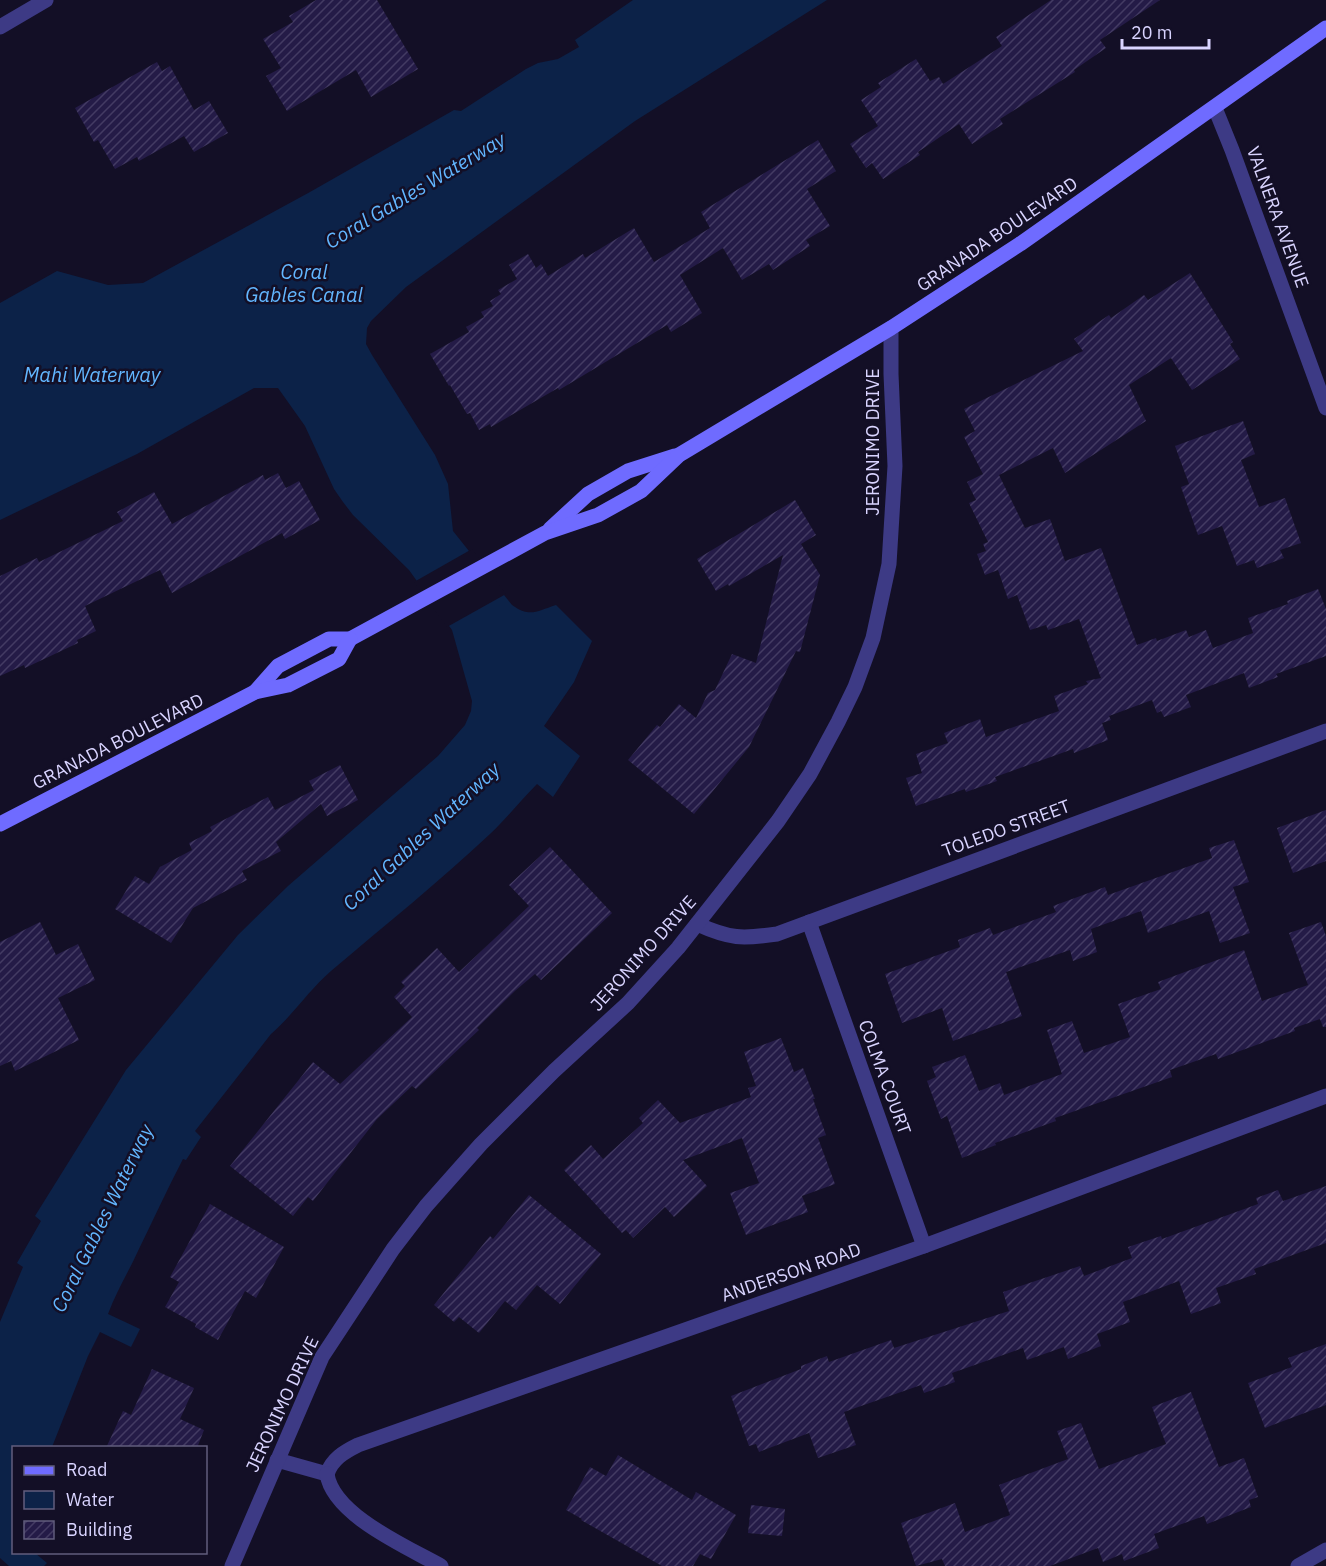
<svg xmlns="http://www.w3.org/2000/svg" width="1326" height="1566" font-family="'IBM Plex Sans',sans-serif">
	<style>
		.water { fill: #0c2248 }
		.pier { fill: #130f26 }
		.building { fill: url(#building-hatch) }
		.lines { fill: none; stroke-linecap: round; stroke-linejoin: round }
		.street { stroke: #3d3a85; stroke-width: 15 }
		.secondary { stroke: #6f6bff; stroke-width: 15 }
		.labels { text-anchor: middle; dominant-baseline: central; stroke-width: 5; stroke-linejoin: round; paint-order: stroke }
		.street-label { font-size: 18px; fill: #d9d4ff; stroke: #130f26 }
		.water-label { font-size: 20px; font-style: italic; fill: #62b6ff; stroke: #130f26 }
	</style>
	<defs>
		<pattern id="building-hatch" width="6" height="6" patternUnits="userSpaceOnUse" patternTransform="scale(1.5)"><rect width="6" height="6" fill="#241b47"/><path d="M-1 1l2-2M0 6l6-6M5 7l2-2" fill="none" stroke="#433b63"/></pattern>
	</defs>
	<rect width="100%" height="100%" fill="#130f26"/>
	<path class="water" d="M 633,0 L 827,0 L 635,121 L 406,287 L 371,321 L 367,328 L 366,344 L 372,355 L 435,455 L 448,484 L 453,531 L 512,605 C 530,618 537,611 556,605 L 592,641 L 574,682 L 544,726 L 580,756 L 553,797 L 537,784 C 521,800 507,818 490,834 C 439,882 384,926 331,971 C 309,990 293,1015 271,1034 L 195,1131 L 201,1137 L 186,1160 L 183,1159 C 167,1190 153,1220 138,1251 C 128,1273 116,1292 108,1314 L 140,1329 L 131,1347 L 100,1332 L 88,1356 L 52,1447 L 14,1448 L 14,1552 L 35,1553 L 47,1563 L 44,1566 L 9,1566 L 0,1558 L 0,1322 L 23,1267 L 17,1263 L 41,1221 L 35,1216 L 126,1070 L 238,935 L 288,886 L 438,756 L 465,725 L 471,711 L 472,701 L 452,630 L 409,570 L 353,515 L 343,502 L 334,489 L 305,426 L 278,388 L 254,388 L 137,454 L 0,520 L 0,303 L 57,271 L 108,285 L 143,283 L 310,192 L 454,110 L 461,111 L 526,69 L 538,63 L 558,59 L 579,47 L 575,40 Z"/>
	<path class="pier" d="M 472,549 L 506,594 L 447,627 L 414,582 Z"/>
	<g class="building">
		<path d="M 316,0 L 377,0 L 418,69 L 371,97 L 356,70 L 287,111 L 266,76 L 281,68 L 263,39 L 293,22 L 289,16 Z"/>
		<path d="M 1051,0 L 1160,0 L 1100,40 L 1106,48 L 1074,70 L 1075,72 L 1000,119 L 1003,124 L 972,144 L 959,124 L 918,152 L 920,155 L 883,179 L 872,163 L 866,168 L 850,144 L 878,126 L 861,100 L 881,87 L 878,83 L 916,59 L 930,81 L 939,77 L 943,84 L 1002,46 L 996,37 Z"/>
		<path d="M 157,62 L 162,71 L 170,66 L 194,110 L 209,101 L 228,133 L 194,152 L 184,136 L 139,161 L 137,157 L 115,169 L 98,140 L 94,142 L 75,108 Z"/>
		<path d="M 818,140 L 836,171 L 807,189 L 830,226 L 806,240 L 810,246 L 773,270 L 769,264 L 742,280 L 723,248 L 680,275 L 702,313 L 671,332 L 667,325 L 559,390 L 558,388 L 491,427 L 490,424 L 479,430 L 470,413 L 467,414 L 450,385 L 449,386 L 430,354 L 469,332 L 466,327 L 484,317 L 481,312 L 493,306 L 490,301 L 501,294 L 498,290 L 517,279 L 509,265 L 528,254 L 536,268 L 541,264 L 548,276 L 583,254 L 585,258 L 634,228 L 654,262 L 710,228 L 701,212 Z"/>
		<path d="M 1190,273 L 1233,342 L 1230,344 L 1240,359 L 1192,390 L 1171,358 L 1129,385 L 1146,421 L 1065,473 L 1053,448 L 999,475 L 1025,528 L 1050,519 L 1065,561 L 1101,548 L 1137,645 L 1156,638 L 1157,641 L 1186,630 L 1189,637 L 1206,630 L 1213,648 L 1253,633 L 1248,618 L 1288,604 L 1287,601 L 1318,589 L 1326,609 L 1326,656 L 1276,674 L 1278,677 L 1249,688 L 1244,673 L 1186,695 L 1191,707 L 1164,717 L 1161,711 L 1157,713 L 1152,700 L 1109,716 L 1111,720 L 1102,723 L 1108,740 L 1074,753 L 1073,749 L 995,777 L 997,781 L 966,792 L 965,789 L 916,806 L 906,778 L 922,773 L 916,754 L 948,743 L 944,733 L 980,719 L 986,737 L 1059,711 L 1054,696 L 1088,684 L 1086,681 L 1101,678 L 1079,619 L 1048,630 L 1046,625 L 1030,630 L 1017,595 L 1008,599 L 998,570 L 985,575 L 977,554 L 986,551 L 983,544 L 988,542 L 969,503 L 976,500 L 967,482 L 983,474 L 964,437 L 975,431 L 964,409 L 1083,351 L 1074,339 L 1109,315 L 1111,318 L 1144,295 L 1148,300 Z"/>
		<path d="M 1243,421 L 1255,454 L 1241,460 L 1259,507 L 1285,498 L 1301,543 L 1280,550 L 1284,558 L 1257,568 L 1254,560 L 1237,566 L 1222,526 L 1198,535 L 1181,487 L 1189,484 L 1175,446 Z"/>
		<path d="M 278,473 L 286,488 L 299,481 L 320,520 L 285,539 L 282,533 L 172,593 L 160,570 L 85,606 L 96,631 L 77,640 L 78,643 L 25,668 L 24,665 L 0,676 L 0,576 L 37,558 L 39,562 L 123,521 L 117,512 L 154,492 L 172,524 L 263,475 L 265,480 Z"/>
		<path d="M 795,500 L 816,535 L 801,544 L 820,575 L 800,652 L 796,651 L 749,747 L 694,814 L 628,760 L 657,725 L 660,727 L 679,704 L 696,718 L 708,693 L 715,690 L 732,654 L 756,663 L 783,555 L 729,586 L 728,584 L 716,591 L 697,559 Z"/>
		<path d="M 340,765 L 358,800 L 327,816 L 321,804 L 276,842 L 281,851 L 242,871 L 247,880 L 193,908 L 171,943 L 115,909 L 135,876 L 149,884 L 160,867 L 192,850 L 189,843 L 212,831 L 210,827 L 268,797 L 275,810 L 314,790 L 309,781 Z"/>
		<path d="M 1326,810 L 1326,861 L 1293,873 L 1277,828 Z"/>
		<path d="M 1234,840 L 1249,882 L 1233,887 L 1250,933 L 1220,943 L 1209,911 L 1148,933 L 1141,911 L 1091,929 L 1097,952 L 1073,961 L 1070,950 L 1006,972 L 1022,1016 L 953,1041 L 942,1008 L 902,1023 L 885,974 L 960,947 L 958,940 L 990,928 L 993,935 L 1056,912 L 1053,906 L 1105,887 L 1108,895 L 1212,858 L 1209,848 Z"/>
		<path d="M 550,847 L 612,913 L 541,980 L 535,974 L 516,990 L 477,1028 L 479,1030 L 416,1089 L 412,1086 L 377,1119 L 313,1201 L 308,1197 L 293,1216 L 230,1166 L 313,1062 L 340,1084 L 412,1017 L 394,997 L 405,986 L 401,982 L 437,948 L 459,972 L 529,906 L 509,885 Z"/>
		<path d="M 40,922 L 56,955 L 78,944 L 95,980 L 58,998 L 79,1040 L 15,1071 L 11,1061 L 0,1066 L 0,942 Z"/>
		<path d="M 1321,922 L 1326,936 L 1326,1027 L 1323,1027 L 1320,1019 L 1294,1028 L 1295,1031 L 1218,1059 L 1216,1054 L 1170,1070 L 1172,1077 L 1055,1118 L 1056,1121 L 995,1143 L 996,1145 L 962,1158 L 947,1116 L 941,1119 L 927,1081 L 936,1077 L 932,1067 L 965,1055 L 979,1091 L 1000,1083 L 1004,1095 L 1062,1074 L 1047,1030 L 1072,1021 L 1084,1053 L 1130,1037 L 1118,1004 L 1161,989 L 1158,982 L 1244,950 L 1262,1001 L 1308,985 L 1289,933 Z"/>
		<path d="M 781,1038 L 794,1072 L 803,1068 L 815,1099 L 813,1099 L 826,1135 L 818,1138 L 835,1184 L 802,1196 L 808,1212 L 746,1235 L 730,1193 L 759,1183 L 742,1138 L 683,1160 L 707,1186 L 674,1217 L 665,1207 L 633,1238 L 626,1230 L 622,1233 L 564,1170 L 591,1145 L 603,1159 L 643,1123 L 639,1118 L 658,1100 L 680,1123 L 751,1097 L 748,1088 L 756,1086 L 744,1052 Z"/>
		<path d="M 1326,1186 L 1326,1243 L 1254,1269 L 1256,1274 L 1216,1288 L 1221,1303 L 1191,1314 L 1179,1281 L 1123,1302 L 1130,1322 L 1097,1334 L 1101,1346 L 1068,1359 L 1064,1347 L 1027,1360 L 1023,1348 L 952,1373 L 955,1382 L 924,1393 L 921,1385 L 844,1412 L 856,1445 L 818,1458 L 809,1433 L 759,1452 L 756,1444 L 749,1446 L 731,1396 L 801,1369 L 801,1366 L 827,1356 L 829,1362 L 891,1340 L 894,1348 L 1009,1311 L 1003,1292 L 1080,1266 L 1084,1276 L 1132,1258 L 1128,1247 L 1161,1236 L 1162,1239 L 1258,1204 L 1256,1198 L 1278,1190 L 1283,1201 Z"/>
		<path d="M 529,1195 L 601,1254 L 560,1304 L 537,1285 L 516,1310 L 505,1301 L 479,1333 L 459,1317 L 454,1322 L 434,1305 L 490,1236 L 493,1239 Z"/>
		<path d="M 210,1204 L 284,1247 L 256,1298 L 245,1291 L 218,1340 L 195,1327 L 196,1324 L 165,1307 L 179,1282 L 170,1277 Z"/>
		<path d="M 1326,1344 L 1326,1405 L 1265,1428 L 1248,1383 L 1292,1367 L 1288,1358 Z"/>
		<path d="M 152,1369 L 194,1388 L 180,1419 L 204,1430 L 197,1448 L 106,1448 L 123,1411 L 131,1415 Z"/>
		<path d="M 1191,1392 L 1219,1467 L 1244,1458 L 1258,1497 L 1249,1500 L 1251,1507 L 1207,1524 L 1204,1516 L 1154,1534 L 1159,1548 L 1124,1561 L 1122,1554 L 1103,1562 L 1098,1548 L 1050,1566 L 945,1566 L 942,1559 L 916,1566 L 901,1523 L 955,1503 L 965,1532 L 1010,1515 L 999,1485 L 1068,1459 L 1057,1431 L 1081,1423 L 1099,1469 L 1166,1444 L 1152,1407 Z"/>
		<path d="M 618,1455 L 692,1500 L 696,1492 L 736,1515 L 711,1559 L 700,1554 L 693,1566 L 662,1566 L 581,1520 L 582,1519 L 566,1510 L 590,1467 L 606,1476 Z"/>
		<path d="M 751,1505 L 785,1509 L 782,1536 L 748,1533 Z"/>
	</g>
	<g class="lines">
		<g class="street">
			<path d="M 0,27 L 46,0"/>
			<path d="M 1215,108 L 1232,150 L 1326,408"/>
			<path d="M 809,922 L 924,1246"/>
			<path d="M 697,924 C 730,939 742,939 777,934 L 1326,731"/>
			<path d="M 277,1460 L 327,1474"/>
			<path d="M 327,1474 C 332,1459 344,1452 358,1445 L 924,1246 L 1326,1096"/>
			<path d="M 327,1474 C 333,1515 407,1547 441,1566"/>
			<path d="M 232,1566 L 322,1357 L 393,1249 L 426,1206 L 481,1144 L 554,1071 L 628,1003 L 678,948 L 778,821 L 810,774 L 838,722 L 855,687 L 873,638 L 889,564 L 895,466 L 891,374 L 891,328"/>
			<path d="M 1298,1566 L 1326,1550"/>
		</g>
		<g class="secondary">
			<path d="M 550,529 L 588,494 L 628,471 L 675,456"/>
			<path d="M 255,692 L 278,666 L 329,639 L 350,639 L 545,533 L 598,515 L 641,491 L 679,455 L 891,328 L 1020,244 L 1326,28"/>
			<path d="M 0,824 L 255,692 L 288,685 L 339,659 L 350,639"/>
		</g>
	</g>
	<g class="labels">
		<g class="street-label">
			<text transform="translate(1278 217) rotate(70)">VALNERA AVENUE</text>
			<text transform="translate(997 234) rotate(-34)">GRANADA BOULEVARD</text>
			<text transform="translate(872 442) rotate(-90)">JERONIMO DRIVE</text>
			<text transform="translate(118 741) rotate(-27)">GRANADA BOULEVARD</text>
			<text transform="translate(1006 828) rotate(-20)">TOLEDO STREET</text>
			<text transform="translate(643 953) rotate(-48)">JERONIMO DRIVE</text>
			<text transform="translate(885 1077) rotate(70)">COLMA COURT</text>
			<text transform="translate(791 1272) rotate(-19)">ANDERSON ROAD</text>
			<text transform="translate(282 1404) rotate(-65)">JERONIMO DRIVE</text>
		</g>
		<g class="water-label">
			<text transform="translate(415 190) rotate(-31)">Coral Gables Waterway</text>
			<text x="304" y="271">Coral<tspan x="304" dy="23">Gables Canal</tspan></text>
			<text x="92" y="374">Mahi Waterway</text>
			<text transform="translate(421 836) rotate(-43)">Coral Gables Waterway</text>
			<text transform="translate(102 1218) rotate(-64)">Coral Gables Waterway</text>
		</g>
	</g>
	<rect x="12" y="1446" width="195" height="108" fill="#130f26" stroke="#625e7d" stroke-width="1.5"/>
	<rect x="24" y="1466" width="30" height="9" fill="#6f6bff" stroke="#625e7d" stroke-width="1.5"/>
	<text x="66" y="1476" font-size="18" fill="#d9d4ff">Road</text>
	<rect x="24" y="1491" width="30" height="18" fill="#0c2248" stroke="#625e7d" stroke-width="1.5"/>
	<text x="66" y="1506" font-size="18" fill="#d9d4ff">Water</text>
	<rect x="24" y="1521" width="30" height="18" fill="url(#building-hatch)" stroke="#625e7d" stroke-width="1.5"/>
	<text x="66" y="1536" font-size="18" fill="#d9d4ff">Building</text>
	<path d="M1122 39v9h87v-9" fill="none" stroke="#d9d4ff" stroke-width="3"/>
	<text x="1131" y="39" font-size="18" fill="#d9d4ff" stroke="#130f26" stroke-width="4.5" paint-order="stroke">20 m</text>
</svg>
